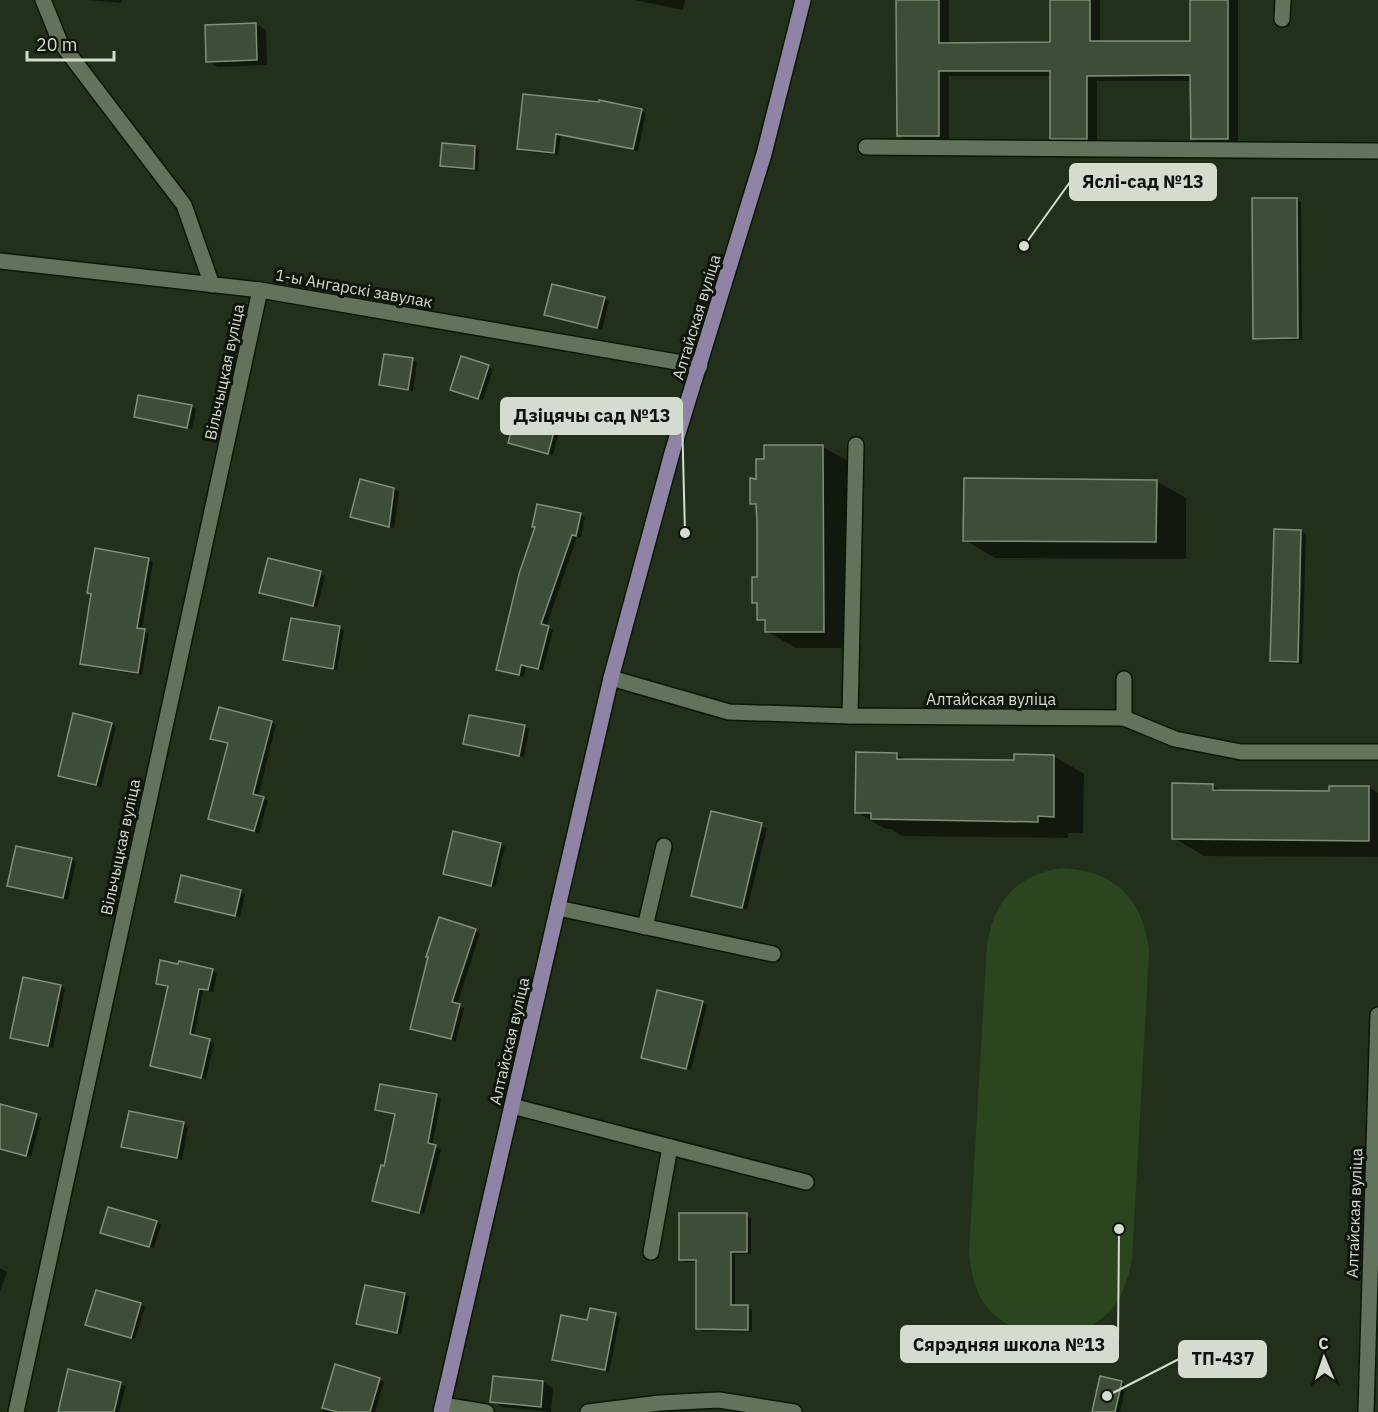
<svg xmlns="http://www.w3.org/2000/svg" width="1378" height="1412" font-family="'IBM Plex Sans',sans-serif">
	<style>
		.green { fill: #2b451e }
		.shadow { fill: #0007 }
		.building { fill: #3e4d37; stroke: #7f9078; stroke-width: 1.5 }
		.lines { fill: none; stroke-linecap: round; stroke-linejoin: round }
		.minor-casing { stroke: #0a1705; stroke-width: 18 }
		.major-casing { stroke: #0a1705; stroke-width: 18 }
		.minor { stroke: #62725b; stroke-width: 15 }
		.major { stroke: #9084a6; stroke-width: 15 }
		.labels { text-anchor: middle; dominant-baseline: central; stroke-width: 6; stroke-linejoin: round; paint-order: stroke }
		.street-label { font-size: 16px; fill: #d3dccf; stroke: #0f150c }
		.leader { fill: none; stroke: #d3dccf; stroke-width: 2 }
		.callout-dot { fill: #d3dccf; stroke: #0f150c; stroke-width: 2 }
		.callout { fill: #d3dccf; stroke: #d3dccf; stroke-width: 2 }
		.callout-label { font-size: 18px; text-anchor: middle; font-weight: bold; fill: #111 }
	</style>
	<rect width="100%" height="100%" fill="#212f1b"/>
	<path class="green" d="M 1061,868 C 1115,870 1144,899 1149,952 L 1132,1259 C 1128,1279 1123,1298 1108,1313 C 1069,1350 997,1341 976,1288 C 972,1276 970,1265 969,1252 L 987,945 C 994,900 1016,876 1061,868 Z"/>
	<g class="shadow">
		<path d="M 88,0 L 122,0 L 122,3 Z"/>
		<path d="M 634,0 L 685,0 L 683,10 Z"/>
		<path d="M 898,0 L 949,0 L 949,44 L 1051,44 L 1051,0 L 1100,0 L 1100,43 L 1191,43 L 1191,0 L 1238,0 L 1238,144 L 1203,144 L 1192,138 L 1192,81 L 1097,81 L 1097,144 L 1062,144 L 1052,138 L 1052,76 L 949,76 L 949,141 L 908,141 L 898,135 Z"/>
		<path d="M 256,24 L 266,30 L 267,65 L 218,67 L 208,61 Z"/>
		<path d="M 524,95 L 641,111 L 646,113 L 638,151 L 561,135 L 558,155 L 523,151 L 518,149 Z"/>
		<path d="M 475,147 L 479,150 L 478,171 L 446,168 L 441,165 Z"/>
		<path d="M 1297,199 L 1301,202 L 1302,340 L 1259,340 L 1255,338 Z"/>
		<path d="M 604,298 L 609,301 L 602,330 L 546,315 Z"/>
		<path d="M 462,357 L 493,369 L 483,400 L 456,392 Z"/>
		<path d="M 412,360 L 417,362 L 413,391 L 386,387 L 381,384 Z"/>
		<path d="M 191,407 L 196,409 L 192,429 L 140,419 L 135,416 Z"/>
		<path d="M 519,407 L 562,420 L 553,455 L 510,442 Z"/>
		<path d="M 823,447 L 853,464 L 853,648 L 796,648 L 766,631 L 766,623 L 759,619 L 759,605 L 754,602 L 759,578 L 757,507 L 752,504 L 757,480 Z"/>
		<path d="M 1156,481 L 1186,498 L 1186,559 L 995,558 L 965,540 Z"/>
		<path d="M 394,489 L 399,492 L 394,528 L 356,518 Z"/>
		<path d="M 580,515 L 585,517 L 581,538 L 577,537 L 546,627 L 553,630 L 543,670 L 526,666 L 524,677 L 503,672 L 498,670 Z"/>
		<path d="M 1275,531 L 1301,531 L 1306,534 L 1302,664 L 1276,663 L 1271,661 Z"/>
		<path d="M 148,559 L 153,562 L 142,630 L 149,633 L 142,675 L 86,666 L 82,663 Z"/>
		<path d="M 321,573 L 325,576 L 317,607 L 266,595 Z"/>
		<path d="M 339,628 L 344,630 L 337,670 L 289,662 L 284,659 Z"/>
		<path d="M 271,722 L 276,725 L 258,797 L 268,801 L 259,833 L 214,820 L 230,744 L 212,738 Z"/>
		<path d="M 111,724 L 116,727 L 101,787 L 59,775 Z"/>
		<path d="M 524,727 L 529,729 L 524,757 L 469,746 L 464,743 Z"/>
		<path d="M 896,754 L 907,760 L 1016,762 L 1054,756 L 1084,774 L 1083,833 L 1068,833 L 1068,838 L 902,836 L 891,829 L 886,829 L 856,812 Z"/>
		<path d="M 1212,785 L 1222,791 L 1330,792 L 1369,787 L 1378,793 L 1378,857 L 1204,856 L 1174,838 Z"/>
		<path d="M 712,813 L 767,828 L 747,910 L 692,895 Z"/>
		<path d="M 501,844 L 505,847 L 495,887 L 444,873 Z"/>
		<path d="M 72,859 L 76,862 L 68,900 L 13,888 L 9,886 Z"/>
		<path d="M 182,877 L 245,894 L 240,917 L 177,901 Z"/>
		<path d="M 440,919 L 480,933 L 457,1005 L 464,1008 L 456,1041 L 412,1028 Z"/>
		<path d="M 180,966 L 212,970 L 217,973 L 213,992 L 203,990 L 194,1037 L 214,1043 L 206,1079 L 152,1065 L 170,987 L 157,983 Z"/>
		<path d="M 60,986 L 65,989 L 53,1048 L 12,1038 Z"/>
		<path d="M 702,1002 L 707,1005 L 691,1070 L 642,1057 Z"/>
		<path d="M 437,1096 L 441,1099 L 432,1146 L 441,1149 L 424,1214 L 378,1203 L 374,1200 L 385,1168 L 396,1115 L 377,1109 Z"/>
		<path d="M 0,1106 L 41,1118 L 31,1157 L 0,1149 Z"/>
		<path d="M 130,1113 L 184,1124 L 188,1126 L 182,1160 L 128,1149 L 123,1146 Z"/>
		<path d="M 747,1215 L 751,1218 L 751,1254 L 735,1254 L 735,1307 L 747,1307 L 752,1310 L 752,1332 L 702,1331 L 697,1329 L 698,1262 L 685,1262 L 680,1259 Z"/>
		<path d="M 156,1222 L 161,1225 L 154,1248 L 107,1235 Z"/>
		<path d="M 0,1268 L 7,1272 L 0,1291 Z"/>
		<path d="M 405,1294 L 409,1297 L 401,1334 L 358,1323 Z"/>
		<path d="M 140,1304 L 145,1307 L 135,1339 L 92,1327 Z"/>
		<path d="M 615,1315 L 620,1317 L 609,1372 L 559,1362 L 554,1359 L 589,1322 Z"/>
		<path d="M 336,1366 L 384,1382 L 375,1412 L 322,1412 Z"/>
		<path d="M 69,1371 L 126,1386 L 119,1412 L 65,1412 Z"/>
		<path d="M 494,1378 L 543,1382 L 553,1388 L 551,1412 L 502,1407 L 492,1401 Z"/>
		<path d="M 1121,1382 L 1126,1385 L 1120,1412 L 1093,1412 Z"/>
	</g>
	<g class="building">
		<path d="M 896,0 L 939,0 L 939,43 L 1050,42 L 1050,0 L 1090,0 L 1090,41 L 1190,41 L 1190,0 L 1228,0 L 1228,139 L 1191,139 L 1190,75 L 1087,76 L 1087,139 L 1050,139 L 1050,71 L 939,71 L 939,136 L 897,136 Z"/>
		<path d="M 256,23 L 257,60 L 206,62 L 205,25 Z"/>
		<path d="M 523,94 L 599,102 L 599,100 L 642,109 L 633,149 L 556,134 L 554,153 L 517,149 Z"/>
		<path d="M 442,143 L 475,146 L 474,169 L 440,166 Z"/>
		<path d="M 1252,198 L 1297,198 L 1298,338 L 1253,339 Z"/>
		<path d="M 552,284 L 605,297 L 597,328 L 544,315 Z"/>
		<path d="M 384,354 L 413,358 L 408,390 L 379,385 Z"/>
		<path d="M 461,356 L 489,365 L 478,399 L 450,390 Z"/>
		<path d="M 138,395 L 192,405 L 187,428 L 134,417 Z"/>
		<path d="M 518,406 L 558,416 L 548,454 L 508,443 Z"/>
		<path d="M 764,445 L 823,445 L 824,632 L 765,632 L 765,620 L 757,620 L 757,603 L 752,603 L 752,577 L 757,577 L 757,522 L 756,504 L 750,504 L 750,478 L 756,479 L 756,459 L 764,459 Z"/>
		<path d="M 964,478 L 1157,480 L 1156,542 L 963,541 Z"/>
		<path d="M 360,479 L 394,488 L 389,527 L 350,517 Z"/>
		<path d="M 537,504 L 581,513 L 576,536 L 572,535 L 541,624 L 549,626 L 538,669 L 521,665 L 519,675 L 496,670 L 519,574 L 535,527 L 532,527 Z"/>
		<path d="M 1274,529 L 1301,530 L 1298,662 L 1270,661 Z"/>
		<path d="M 95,548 L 149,558 L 137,628 L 145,629 L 138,673 L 80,664 L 91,594 L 87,593 Z"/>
		<path d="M 268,558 L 321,571 L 313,606 L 259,593 Z"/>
		<path d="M 291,618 L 340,626 L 333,669 L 283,660 Z"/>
		<path d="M 219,707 L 272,721 L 253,794 L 264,797 L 254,831 L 208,819 L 228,743 L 210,739 Z"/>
		<path d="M 73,713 L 112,723 L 96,785 L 58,776 Z"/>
		<path d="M 469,715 L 525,725 L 519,756 L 463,744 Z"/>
		<path d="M 856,752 L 897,753 L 897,759 L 1014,760 L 1014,754 L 1054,755 L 1054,817 L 1038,816 L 1038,822 L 871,819 L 871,813 L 855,813 Z"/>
		<path d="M 1172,783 L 1213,784 L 1213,790 L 1329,791 L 1329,786 L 1369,786 L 1369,841 L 1172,839 Z"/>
		<path d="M 711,811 L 762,823 L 742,908 L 691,896 Z"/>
		<path d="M 453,831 L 501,843 L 491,886 L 443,874 Z"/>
		<path d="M 16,846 L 72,858 L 63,898 L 7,886 Z"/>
		<path d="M 181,875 L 241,890 L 235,916 L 175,902 Z"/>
		<path d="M 439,917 L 476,929 L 452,1002 L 460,1004 L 451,1039 L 410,1029 L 428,957 L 426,957 Z"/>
		<path d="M 160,960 L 178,964 L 179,961 L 213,969 L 208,990 L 199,989 L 190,1034 L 210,1039 L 201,1078 L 150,1066 L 168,986 L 156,984 Z"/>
		<path d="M 23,977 L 61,985 L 48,1046 L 10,1038 Z"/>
		<path d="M 657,990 L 703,1001 L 686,1069 L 641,1058 Z"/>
		<path d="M 380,1084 L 437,1094 L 428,1143 L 436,1145 L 419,1213 L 372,1201 L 381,1165 L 384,1166 L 395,1114 L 375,1110 Z"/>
		<path d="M 0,1104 L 37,1114 L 26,1156 L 0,1149 Z"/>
		<path d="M 129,1111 L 184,1122 L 177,1158 L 121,1147 Z"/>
		<path d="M 108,1207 L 157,1221 L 149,1247 L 100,1233 Z"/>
		<path d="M 679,1213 L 747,1213 L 747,1252 L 731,1252 L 731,1305 L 748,1305 L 748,1330 L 696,1329 L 696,1260 L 679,1260 Z"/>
		<path d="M 365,1285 L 405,1293 L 397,1333 L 356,1324 Z"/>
		<path d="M 96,1290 L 141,1303 L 131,1338 L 85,1325 Z"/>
		<path d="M 590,1308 L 616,1313 L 605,1370 L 552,1360 L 561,1315 L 587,1320 Z"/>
		<path d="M 335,1364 L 380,1378 L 370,1412 L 337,1412 L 322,1408 Z"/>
		<path d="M 68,1369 L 121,1382 L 114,1412 L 58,1412 Z"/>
		<path d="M 493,1376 L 543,1381 L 541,1407 L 490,1402 Z"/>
		<path d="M 1100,1376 L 1122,1381 L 1115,1412 L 1092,1412 Z"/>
	</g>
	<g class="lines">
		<g class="minor-casing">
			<g id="minor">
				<path d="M 43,0 L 60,42 L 184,205 L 212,285"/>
				<path d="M 1282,19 L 1283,0"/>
				<path d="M 866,147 L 1378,151"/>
				<path d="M 0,261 L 260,290 L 700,366"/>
				<path d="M 611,678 L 729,712 L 850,716 L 1124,718 L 1175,739 L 1241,752 L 1378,752"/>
				<path d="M 850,716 L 856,445"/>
				<path d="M 1124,718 L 1124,679"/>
				<path d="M 558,908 L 773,954"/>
				<path d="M 645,927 L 664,846"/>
				<path d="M 512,1106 L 806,1182"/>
				<path d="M 651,1252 L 670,1147"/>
				<path d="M 443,1405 L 486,1412"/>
				<path d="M 16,1412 L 260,290"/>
				<path d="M 588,1412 L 660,1403 L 719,1400 L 794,1412"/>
				<path d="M 1366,1412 L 1378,1015"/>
			</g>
		</g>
		<g class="major-casing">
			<path id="major" d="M 441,1412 L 611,678 L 672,453 L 764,154 L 803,0"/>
		</g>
		<use href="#minor" class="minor"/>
		<use href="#major" class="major"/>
	</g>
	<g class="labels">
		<g class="street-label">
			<text transform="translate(354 288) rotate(10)">1-ы Ангарскі завулак</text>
			<text transform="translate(696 317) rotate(-73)">Алтайская вуліца</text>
			<text transform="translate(224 372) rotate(-78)">Вільчыцкая вуліца</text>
			<text x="991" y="699">Алтайская вуліца</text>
			<text transform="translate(120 847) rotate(-78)">Вільчыцкая вуліца</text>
			<text transform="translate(509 1041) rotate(-77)">Алтайская вуліца</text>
			<text transform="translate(1354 1213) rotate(-88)">Алтайская вуліца</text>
		</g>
	</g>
	<path class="leader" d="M1024 246L1070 182M685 533L682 416M1119 1229L1118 1344M1107 1396L1179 1359"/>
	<g class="callout-dot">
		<circle cx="1024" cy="246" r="6"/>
		<circle cx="685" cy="533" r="6"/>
		<circle cx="1119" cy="1229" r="6"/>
		<circle cx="1107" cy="1396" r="6"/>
	</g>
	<g class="callout">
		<rect x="1070" y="164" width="146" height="36" rx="6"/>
		<rect x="501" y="398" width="181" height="36" rx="6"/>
		<rect x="901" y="1326" width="217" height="36" rx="6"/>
		<rect x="1179" y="1341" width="87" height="36" rx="6"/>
	</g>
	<g class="callout-label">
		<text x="1143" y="188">Яслі-сад №13</text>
		<text x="592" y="422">Дзіцячы сад №13</text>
		<text x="1009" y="1351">Сярэдняя школа №13</text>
		<text x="1223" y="1365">ТП-437</text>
	</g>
	<g transform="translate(1324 1358) rotate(358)" stroke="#0f150c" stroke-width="4.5" paint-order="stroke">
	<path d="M0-4.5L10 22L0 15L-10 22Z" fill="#d3dccf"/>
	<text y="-9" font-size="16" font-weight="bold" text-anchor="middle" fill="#d3dccf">С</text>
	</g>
	<path d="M27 51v9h87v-9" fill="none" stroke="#d3dccf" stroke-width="3"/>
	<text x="36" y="51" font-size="18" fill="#d3dccf" stroke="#0f150c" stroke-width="4.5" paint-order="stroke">20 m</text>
</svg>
